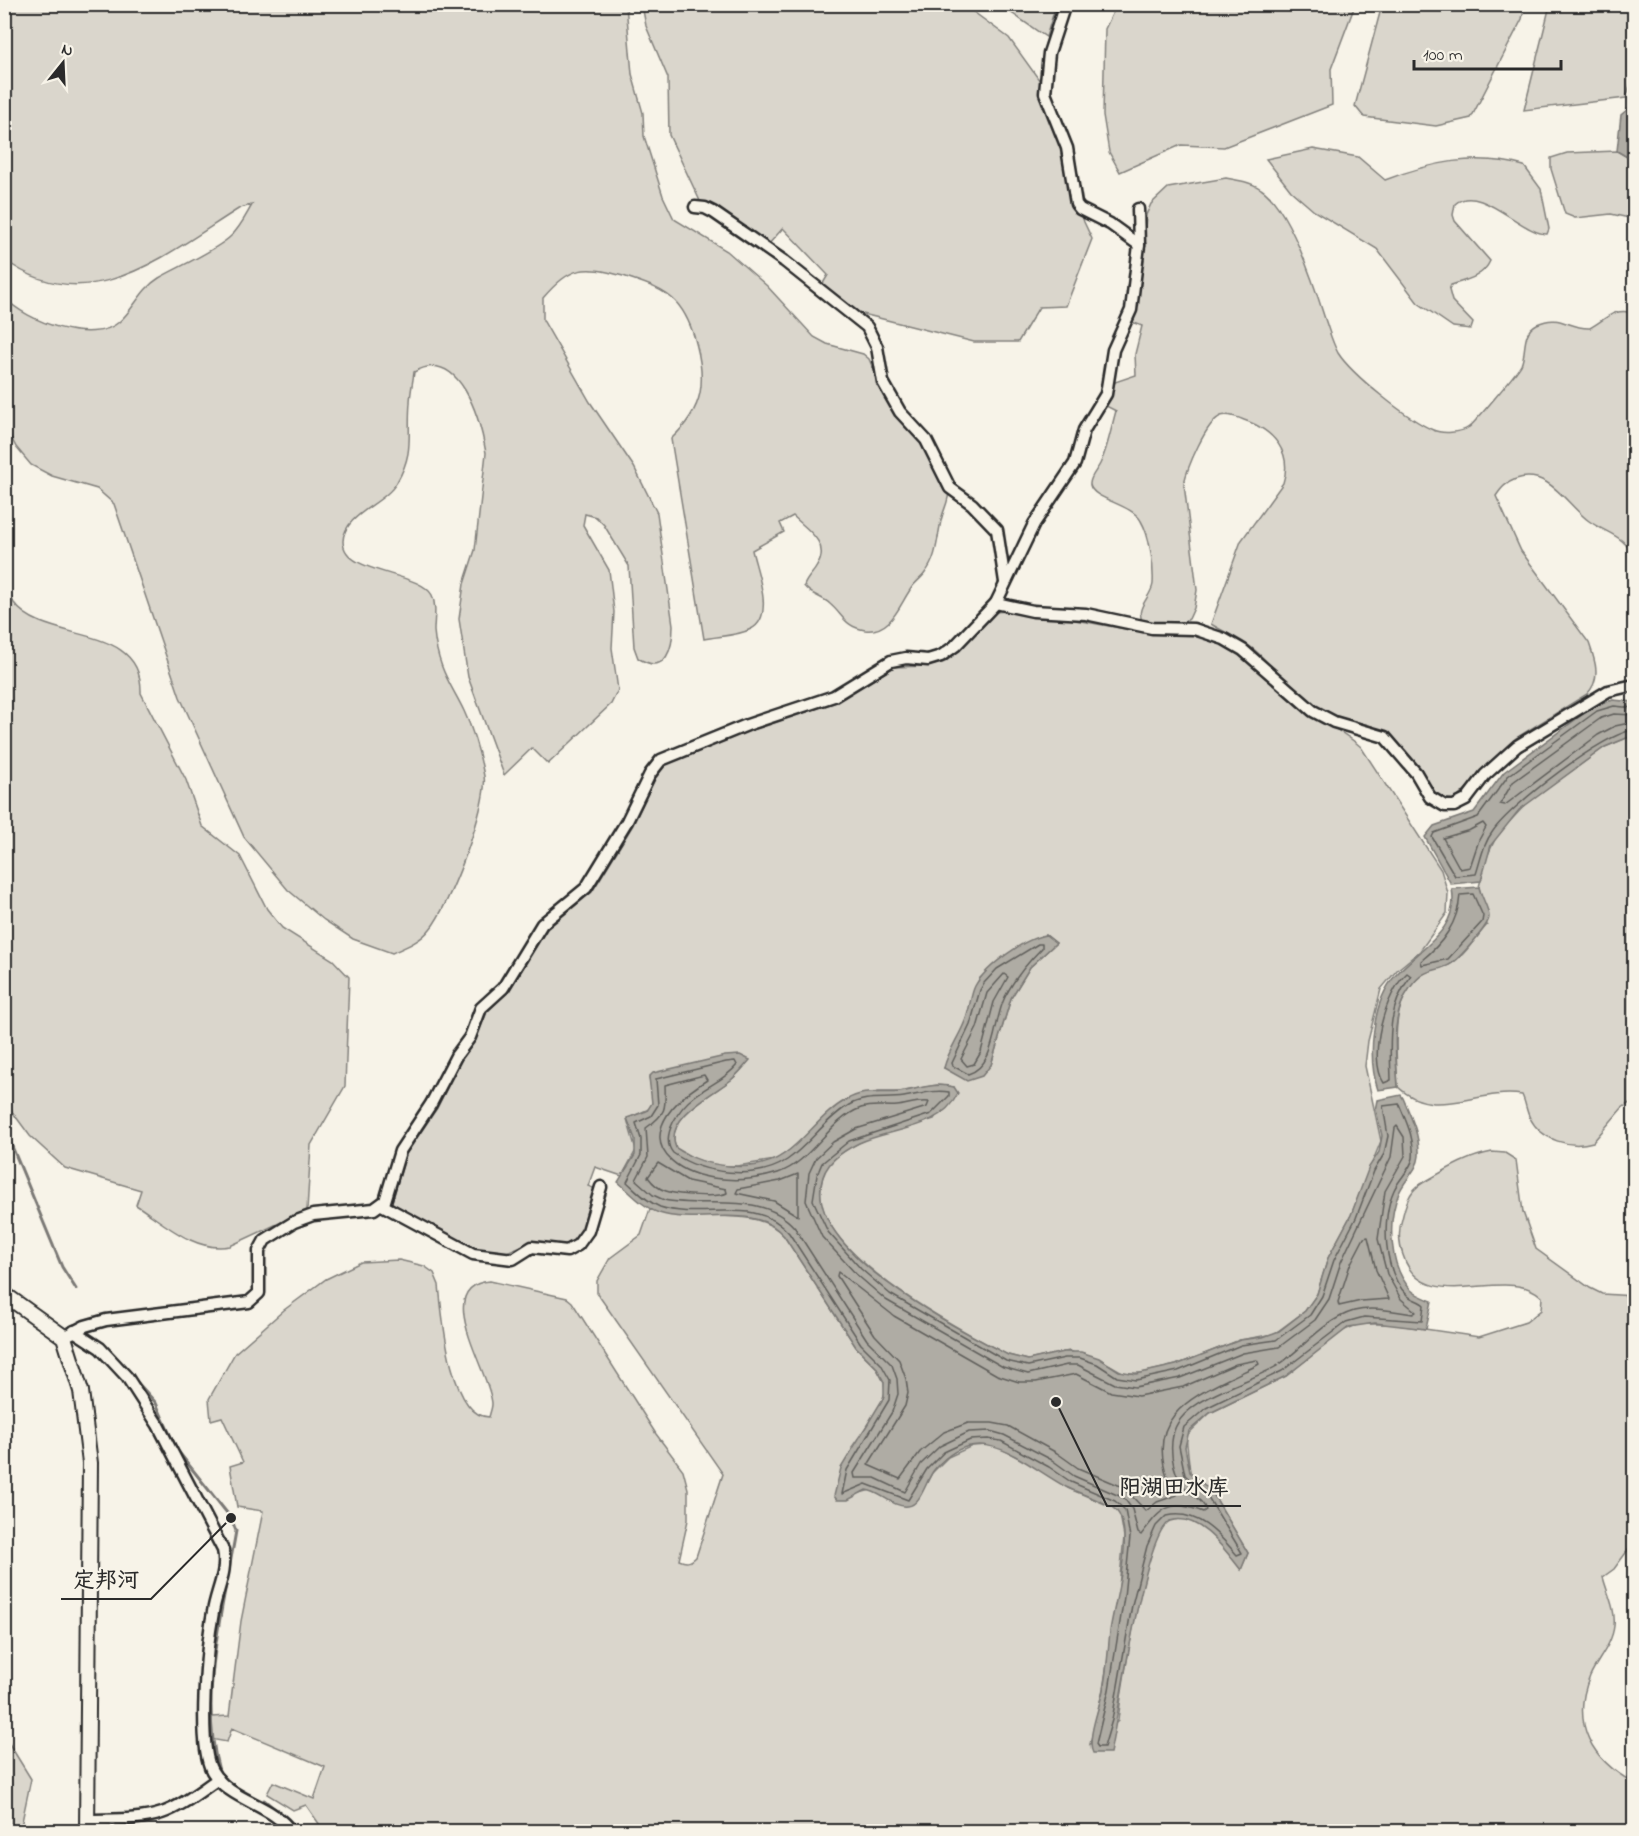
<svg xmlns="http://www.w3.org/2000/svg" width="1639" height="1836" font-family="'Indie Flower','LXGW WenKai TC',sans-serif">
	<style>
		.green { fill: #dad6cc; stroke: #82807c; stroke-width: 1.5; fill-rule: evenodd }
		.water { fill: #afaca4; stroke: #7a7874; stroke-width: 1.5 }
		.lines { fill: none; stroke-linecap: round; stroke-linejoin: round }
		.shore { stroke: #605f5b; stroke-width: 1.5 }
		.stream { stroke: #7a7874; stroke-width: 3 }
		.street-casing { stroke: #2b2b2b; stroke-width: 15 }
		.secondary-casing { stroke: #2b2b2b; stroke-width: 18 }
		.street { stroke: #f7f3e8; stroke-width: 10 }
		.secondary { stroke: #f7f3e8; stroke-width: 14 }
		.leader { fill: none; stroke: #2b2b2b; stroke-width: 2 }
		.callout-dot { fill: #2b2b2b; stroke: #f7f3e8; stroke-width: 2 }
		.callout-label { font-size: 22px; text-anchor: middle; font-weight: bold; fill: #2b2b2b; stroke: #f7f3e8; stroke-width: 4.5; stroke-linejoin: round; paint-order: stroke }
	</style>
	<rect width="100%" height="100%" fill="#f7f3e8"/>
	<filter id="ink" filterUnits="userSpaceOnUse"><feTurbulence type="fractalNoise" baseFrequency=".0167" numOctaves="2"/><feDisplacementMap in="SourceGraphic" scale="12" xChannelSelector="R" yChannelSelector="G"/><feConvolveMatrix kernelMatrix="1 2 1 2 8 2 1 2 1" color-interpolation-filters="sRGB"/></filter>
	<g filter="url(#ink)">
		<g class="green">
			<path d="M 1117,4 L 1355,4 L 1355,5 L 1331,69 L 1332,105 L 1224,147 L 1181,145 L 1120,172 L 1109,152 L 1103,115 L 1105,29 Z"/>
			<path d="M 5,5 L 626,5 L 632,74 L 643,113 L 644,136 L 663,196 L 674,219 L 727,251 L 767,286 L 814,337 L 827,344 L 863,354 L 869,359 L 889,405 L 928,449 L 949,490 C 949,502 943,510 941,521 C 937,539 937,558 925,573 C 921,579 914,583 910,590 C 899,606 891,633 865,630 C 845,627 843,615 830,604 C 822,596 811,596 804,586 C 807,577 813,574 817,566 C 831,544 808,530 793,516 L 780,523 L 784,532 L 752,550 C 756,570 776,617 751,629 C 738,636 719,636 704,639 L 671,439 C 685,426 696,412 700,393 C 705,367 694,322 676,302 C 663,288 641,282 623,276 C 583,265 571,266 543,298 L 543,320 L 590,402 L 634,467 L 657,513 L 673,625 C 673,646 667,677 638,658 L 634,647 L 629,566 L 604,525 L 596,517 L 585,514 L 583,525 L 609,570 L 614,612 L 612,648 L 618,690 L 611,704 L 548,764 L 532,748 L 504,775 L 468,677 L 459,619 L 464,584 L 475,550 L 486,453 C 480,419 460,346 414,372 C 413,382 410,393 410,403 C 407,435 415,451 397,482 C 385,504 344,514 343,541 C 343,575 419,571 432,595 C 437,607 434,619 434,631 C 435,643 438,656 442,667 C 448,683 457,696 464,711 C 473,730 480,755 484,776 C 489,803 449,907 430,929 C 421,941 406,947 392,953 L 353,939 L 324,920 L 288,890 L 244,837 L 180,697 L 114,504 L 97,489 L 52,476 L 31,465 L 16,447 L 5,426 L 5,298 C 26,321 92,346 119,322 C 134,309 141,289 159,278 C 178,267 217,250 231,236 C 240,228 246,215 252,205 L 240,208 C 166,254 89,322 5,260 Z"/>
			<path d="M 642,5 L 964,5 L 1009,38 L 1040,81 L 1084,222 L 1092,239 L 1066,306 L 1039,307 L 1018,342 L 974,342 L 859,313 L 822,285 L 828,275 L 783,228 L 768,245 L 700,201 L 669,135 L 668,78 L 646,26 Z"/>
			<path d="M 1000,5 L 1056,5 L 1046,37 Z"/>
			<path d="M 1382,5 L 1525,5 L 1522,19 L 1471,118 L 1436,126 L 1364,117 L 1355,106 Z"/>
			<path d="M 1550,5 L 1634,5 L 1634,73 L 1626,98 L 1524,110 Z"/>
			<path d="M 1313,149 L 1358,157 L 1385,180 C 1429,163 1476,152 1524,166 L 1541,189 L 1549,229 L 1547,234 C 1523,235 1479,182 1455,204 L 1453,215 L 1455,221 L 1490,261 C 1483,277 1466,280 1451,285 L 1449,290 L 1452,301 L 1473,323 L 1471,329 L 1453,327 L 1418,303 L 1377,249 L 1314,211 L 1291,191 L 1266,159 Z"/>
			<path d="M 1617,151 L 1634,161 L 1634,219 L 1611,214 L 1575,218 L 1565,214 L 1551,169 L 1551,158 L 1567,153 Z"/>
			<path d="M 1226,178 C 1238,180 1251,182 1261,189 C 1289,207 1315,287 1325,319 C 1329,330 1332,342 1338,353 C 1352,375 1409,420 1433,430 C 1442,434 1461,433 1469,427 C 1473,425 1518,371 1521,365 C 1527,352 1521,332 1537,324 C 1561,313 1568,329 1590,328 C 1606,319 1614,307 1634,313 L 1634,558 C 1625,535 1607,534 1589,521 C 1566,504 1549,468 1516,479 C 1506,483 1502,487 1496,496 L 1521,551 L 1589,643 C 1595,660 1602,679 1587,694 L 1516,738 L 1455,800 C 1422,801 1412,752 1389,735 C 1368,720 1339,722 1317,708 C 1291,692 1282,677 1261,656 C 1248,642 1227,634 1211,624 L 1241,541 L 1283,483 C 1293,452 1273,430 1244,420 C 1237,417 1228,414 1221,416 C 1206,422 1187,468 1184,484 L 1197,590 L 1194,608 L 1189,619 L 1184,622 L 1143,622 C 1134,608 1151,598 1153,584 C 1154,566 1150,536 1141,521 C 1132,504 1093,500 1090,485 C 1089,478 1097,470 1100,464 C 1108,448 1111,428 1116,411 L 1106,406 L 1115,382 L 1136,375 L 1135,354 L 1142,326 L 1132,322 L 1142,269 L 1146,215 L 1151,204 L 1168,188 Z"/>
			<path d="M 4,568 C 8,579 7,593 14,603 C 45,645 143,621 141,693 L 186,780 L 202,826 L 240,856 L 267,909 L 282,928 L 333,960 L 349,977 L 345,1086 L 311,1145 L 307,1210 L 230,1246 C 195,1253 164,1223 136,1205 L 141,1190 L 65,1168 L 30,1136 L 5,1102 Z"/>
			<path d="M 1008,611 C 1052,615 1095,624 1139,631 C 1163,635 1187,627 1210,637 C 1250,654 1279,687 1312,713 C 1328,726 1346,733 1361,747 L 1441,870 L 1448,893 L 1447,913 L 1420,951 L 1397,970 L 1381,989 L 1368,1041 L 1365,1066 L 1381,1141 L 1351,1215 L 1328,1258 L 1317,1294 L 1305,1311 L 1274,1334 L 1240,1340 L 1176,1365 L 1142,1373 L 1124,1373 L 1110,1365 L 1069,1351 L 1028,1360 L 1008,1355 C 959,1329 812,1253 821,1188 C 822,1177 824,1168 833,1160 C 859,1135 901,1129 934,1119 L 954,1087 L 937,1085 L 899,1092 L 877,1092 L 775,1160 L 737,1166 L 716,1166 L 695,1159 L 676,1148 C 663,1118 713,1094 731,1080 C 738,1074 744,1067 749,1060 L 659,1072 L 649,1077 L 653,1098 L 651,1108 L 627,1119 L 636,1150 L 622,1176 L 595,1167 L 588,1186 L 598,1190 L 581,1237 L 569,1245 L 526,1244 L 502,1254 L 475,1248 L 456,1239 L 391,1205 L 406,1154 L 437,1108 L 461,1060 L 475,1041 L 487,1012 L 509,991 L 547,929 L 592,892 L 633,825 L 655,778 L 665,765 L 749,731 L 836,702 L 894,667 L 929,666 L 945,662 L 959,651 L 994,612 ZM 1046,935 L 1056,943 L 1030,967 L 1011,998 L 991,1065 L 944,1068 L 965,1023 L 979,979 L 1002,959 L 1037,938 Z"/>
			<path d="M 1634,735 L 1634,1100 L 1622,1108 L 1593,1142 C 1570,1149 1541,1140 1530,1118 C 1526,1111 1526,1103 1522,1095 C 1477,1088 1435,1122 1398,1087 C 1396,1048 1388,996 1426,972 C 1433,967 1442,968 1449,965 C 1463,958 1476,937 1487,925 L 1479,887 L 1486,859 L 1497,835 L 1527,803 L 1605,747 Z"/>
			<path d="M 1492,1152 L 1505,1153 L 1516,1160 L 1523,1212 L 1536,1249 L 1590,1288 L 1602,1294 L 1634,1296 L 1634,1542 L 1614,1569 L 1603,1577 C 1607,1593 1616,1609 1614,1626 C 1612,1645 1597,1660 1590,1676 C 1570,1724 1592,1760 1634,1783 L 1634,1831 L 324,1831 L 306,1805 L 293,1810 L 267,1794 L 273,1782 L 314,1799 L 325,1767 L 232,1728 L 227,1742 L 210,1739 L 212,1717 L 229,1716 L 241,1621 L 263,1511 L 237,1507 L 230,1466 L 243,1462 L 222,1417 L 211,1420 L 209,1399 L 235,1353 L 284,1310 L 326,1279 L 361,1262 L 399,1260 L 424,1266 L 434,1273 L 439,1285 C 442,1315 450,1417 489,1417 C 490,1413 492,1408 492,1404 C 492,1375 429,1286 490,1281 L 567,1298 L 572,1302 L 656,1434 L 683,1470 L 688,1489 L 688,1520 L 679,1560 C 686,1563 690,1563 696,1557 L 723,1474 L 597,1293 L 597,1281 L 610,1258 L 641,1235 L 650,1209 C 691,1226 754,1202 784,1236 L 856,1347 L 876,1367 L 884,1382 L 885,1392 L 880,1407 L 852,1447 L 856,1494 L 871,1490 L 891,1501 L 916,1502 L 932,1473 L 948,1457 L 972,1446 L 988,1445 L 998,1447 L 1046,1472 L 1068,1488 L 1112,1507 L 1120,1514 L 1124,1537 L 1118,1596 L 1103,1689 L 1090,1744 L 1118,1721 C 1121,1691 1146,1532 1168,1521 C 1196,1508 1227,1551 1241,1569 L 1248,1553 L 1212,1492 L 1190,1472 L 1186,1436 L 1210,1413 L 1286,1376 L 1340,1332 L 1359,1324 L 1391,1324 L 1479,1337 L 1526,1322 L 1541,1310 L 1542,1297 C 1507,1263 1423,1319 1403,1255 C 1399,1245 1398,1230 1402,1219 C 1405,1206 1409,1191 1421,1184 C 1444,1171 1465,1157 1492,1152 Z"/>
			<path d="M 5,1737 L 31,1779 L 20,1831 L 5,1831 Z"/>
		</g>
		<g class="water">
			<path d="M 1634,104 L 1634,161 L 1617,151 L 1621,115 Z"/>
			<path d="M 1613,700 L 1634,702 L 1634,735 L 1605,747 L 1519,810 L 1491,845 L 1481,881 L 1451,884 L 1425,837 L 1434,826 L 1474,812 L 1504,772 L 1594,706 Z"/>
			<path d="M 1479,887 C 1481,897 1489,908 1489,917 C 1489,926 1460,957 1452,963 C 1437,974 1425,965 1410,988 C 1389,1017 1396,1054 1398,1087 L 1378,1090 C 1367,1058 1372,1002 1395,976 C 1418,949 1460,931 1452,889 Z"/>
			<path d="M 1046,935 L 1056,943 L 1030,967 L 1011,998 L 991,1065 L 982,1076 L 967,1081 L 944,1068 C 948,1051 959,1037 965,1021 C 970,1010 970,996 975,986 C 986,966 1025,938 1046,935 Z"/>
			<path d="M 740,1055 L 750,1060 C 744,1067 738,1074 731,1080 C 713,1094 663,1118 676,1148 C 703,1167 755,1175 784,1154 C 807,1138 822,1113 846,1100 C 864,1089 881,1094 900,1092 C 918,1089 936,1082 954,1087 L 958,1093 C 941,1130 891,1128 859,1143 C 841,1152 824,1163 821,1185 C 812,1255 955,1327 1008,1355 L 1028,1360 L 1063,1352 L 1081,1352 L 1099,1358 L 1119,1371 L 1136,1374 L 1176,1365 L 1240,1340 L 1263,1337 L 1279,1331 L 1305,1311 L 1317,1294 L 1328,1258 L 1351,1215 L 1369,1167 L 1379,1152 L 1382,1136 L 1376,1110 L 1378,1100 L 1401,1095 L 1403,1098 C 1411,1117 1420,1135 1419,1156 C 1418,1170 1404,1180 1399,1193 C 1387,1221 1389,1266 1411,1290 C 1416,1295 1425,1298 1432,1301 L 1426,1329 L 1375,1323 L 1349,1327 L 1286,1376 L 1210,1413 L 1189,1431 L 1185,1447 L 1190,1472 L 1212,1492 L 1248,1553 L 1241,1570 C 1226,1551 1198,1511 1170,1521 C 1144,1531 1118,1719 1110,1753 L 1093,1753 C 1086,1740 1100,1706 1103,1690 C 1107,1671 1108,1651 1110,1631 C 1114,1602 1136,1533 1116,1510 C 1101,1499 1082,1495 1066,1487 C 1022,1463 979,1416 934,1470 C 926,1480 921,1505 908,1506 C 893,1508 880,1491 866,1490 L 848,1500 L 837,1500 L 834,1496 L 841,1468 L 884,1397 L 884,1382 L 876,1367 L 856,1347 L 784,1236 C 754,1201 699,1226 659,1213 C 643,1207 631,1193 618,1182 L 635,1155 L 635,1139 L 627,1118 L 647,1111 L 652,1103 L 649,1077 L 653,1073 L 725,1056 Z"/>
		</g>
		<g class="lines">
			<g class="shore">
				<path d="M 1634,708 L 1614,706 L 1597,711 L 1508,776 L 1478,817 L 1434,833 L 1432,837 L 1455,876 L 1476,874 C 1481,859 1483,844 1493,831 C 1510,806 1605,732 1634,730"/>
				<path d="M 1634,715 L 1614,714 L 1601,718 L 1513,782 L 1500,804 L 1505,805 L 1598,735 L 1615,726 L 1634,722"/>
				<path d="M 1483,823 L 1486,827 L 1479,840 L 1470,867 L 1460,869 L 1443,838 L 1470,830 Z"/>
				<path d="M 1473,894 L 1483,916 L 1482,922 L 1448,959 L 1422,965 L 1421,961 C 1443,943 1458,923 1460,895 Z"/>
				<path d="M 1038,944 L 1042,944 L 1042,948 C 1027,963 1015,977 1005,997 C 993,1020 997,1065 968,1074 L 953,1066 L 952,1063 L 970,1025 L 980,990 L 984,983 L 997,969 Z"/>
				<path d="M 1407,973 L 1411,976 C 1386,1008 1390,1042 1391,1080 L 1384,1083 C 1367,1057 1385,993 1407,973 Z"/>
				<path d="M 1004,974 L 1008,977 L 994,1002 L 981,1052 L 974,1064 L 967,1066 L 961,1059 L 977,1028 L 987,993 Z"/>
				<path d="M 726,1062 L 735,1061 L 737,1065 C 726,1079 709,1085 695,1096 C 680,1107 659,1136 673,1153 C 702,1174 756,1181 787,1160 C 810,1144 825,1119 849,1105 C 866,1095 885,1100 904,1097 C 918,1095 934,1089 949,1092 L 949,1096 L 931,1114 L 849,1141 L 822,1163 L 817,1175 L 813,1200 L 828,1232 L 861,1269 L 890,1294 L 1006,1361 L 1028,1366 L 1065,1358 L 1080,1358 L 1097,1364 L 1117,1377 L 1136,1380 L 1178,1371 L 1241,1345 L 1276,1340 L 1310,1315 L 1322,1296 L 1334,1260 L 1356,1218 L 1374,1171 L 1384,1154 L 1388,1136 L 1383,1106 L 1399,1104 C 1406,1121 1415,1139 1413,1158 C 1411,1169 1399,1179 1394,1190 C 1381,1218 1383,1273 1408,1296 C 1413,1300 1420,1301 1424,1305 L 1422,1321 L 1364,1317 L 1346,1322 L 1282,1371 L 1206,1408 L 1184,1427 L 1179,1446 L 1185,1475 L 1208,1497 L 1242,1553 L 1237,1555 C 1218,1533 1197,1509 1166,1516 L 1156,1526 L 1147,1546 L 1132,1605 L 1112,1720 L 1104,1747 L 1098,1747 L 1096,1744 L 1109,1690 L 1124,1597 L 1130,1537 L 1125,1510 L 1115,1501 L 1071,1482 L 1049,1467 L 1001,1441 L 988,1439 L 970,1440 L 944,1452 L 927,1469 L 908,1500 L 866,1484 L 842,1494 L 847,1470 L 889,1400 L 890,1380 L 881,1364 L 861,1344 L 789,1233 C 757,1195 702,1221 660,1207 C 647,1202 637,1191 627,1182 L 641,1155 L 641,1139 L 636,1123 L 651,1116 L 658,1105 L 656,1079 Z"/>
				<path d="M 704,1075 L 707,1080 C 602,1145 694,1199 778,1173 C 812,1162 828,1120 861,1108 C 872,1104 885,1107 897,1106 C 907,1105 919,1100 929,1102 L 927,1107 L 856,1129 L 833,1142 L 816,1158 L 809,1173 L 806,1201 L 822,1237 L 856,1274 L 886,1300 L 1003,1367 L 1028,1374 L 1067,1365 L 1078,1365 L 1115,1384 L 1135,1387 L 1180,1378 L 1243,1353 L 1279,1347 L 1315,1320 L 1329,1299 L 1341,1262 L 1391,1157 L 1395,1128 L 1397,1126 L 1404,1137 L 1405,1156 L 1385,1191 L 1378,1239 L 1387,1274 L 1401,1299 L 1416,1312 L 1413,1314 C 1394,1311 1372,1306 1354,1311 C 1324,1320 1304,1347 1280,1364 C 1252,1383 1180,1397 1173,1435 C 1169,1454 1174,1478 1188,1491 C 1195,1497 1203,1501 1206,1510 L 1203,1512 C 1168,1498 1161,1509 1141,1535 L 1138,1533 L 1132,1509 L 1124,1498 L 1074,1476 L 1052,1460 L 1004,1435 L 990,1431 L 969,1432 L 940,1446 L 921,1464 L 905,1492 L 875,1478 L 855,1478 L 854,1473 L 892,1412 L 898,1394 L 897,1379 L 892,1365 L 867,1340 L 795,1228 C 762,1190 708,1209 664,1200 L 653,1195 L 636,1180 L 648,1157 L 646,1128 C 666,1114 666,1109 665,1085 Z"/>
				<path d="M 658,1163 L 688,1181 L 726,1189 L 727,1193 C 718,1198 677,1195 666,1191 C 659,1189 653,1184 648,1177 Z"/>
				<path d="M 798,1174 L 798,1216 L 774,1201 L 736,1193 L 738,1189 L 780,1181 Z"/>
				<path d="M 1368,1237 L 1376,1270 L 1389,1299 L 1361,1301 L 1339,1306 L 1338,1302 L 1350,1265 L 1364,1238 Z"/>
				<path d="M 838,1272 L 894,1316 L 997,1375 L 1019,1382 L 1036,1382 L 1076,1374 L 1111,1392 L 1138,1396 L 1183,1387 L 1236,1364 L 1257,1360 L 1259,1364 C 1251,1369 1239,1373 1230,1378 C 1185,1400 1147,1421 1168,1479 C 1171,1485 1175,1489 1177,1495 L 1157,1502 L 1146,1511 L 1123,1487 L 1078,1468 L 1057,1453 L 1008,1426 L 992,1423 L 968,1423 L 944,1432 L 920,1452 L 900,1479 L 868,1465 L 905,1406 L 908,1393 L 906,1379 L 899,1360 L 875,1335 L 837,1276 Z"/>
			</g>
			<g class="stream">
				<path d="M 4,1127 L 62,1267 L 76,1289"/>
				<path d="M 118,1361 L 156,1403 L 177,1450 L 231,1518 L 236,1531 C 223,1608 198,1695 219,1771"/>
				<path d="M 264,1800 L 292,1823"/>
			</g>
			<g class="street-casing">
				<g id="street">
					<path d="M 1065,4 L 1049,53 L 1045,93 L 1067,148 L 1076,204 L 1080,209 L 1110,224 L 1139,245"/>
					<path d="M 695,207 L 705,208 L 713,212 L 784,261 L 867,327 L 877,347 L 883,382 L 900,412 L 926,440 L 950,488 L 972,504 L 997,530 L 1005,582"/>
					<path d="M 996,603 L 1033,611 L 1086,614 L 1152,628 L 1194,629 L 1224,639 L 1243,650 L 1313,711 L 1334,722 L 1385,737 L 1416,773 L 1430,797 L 1445,806 L 1454,806 L 1466,800 L 1485,775 L 1517,746 L 1608,691 L 1634,685"/>
					<path d="M 382,1205 L 473,1254 L 513,1259 L 532,1247 L 567,1251 L 578,1245 L 588,1231 L 601,1187"/>
					<path d="M 74,1331 L 100,1348 L 127,1377 L 158,1425 L 223,1550 C 228,1572 216,1591 213,1612 C 207,1644 197,1744 212,1771 C 230,1802 272,1803 291,1832"/>
					<path d="M 64,1337 L 85,1326 L 106,1320 L 249,1302 L 259,1293 L 259,1251 L 265,1240 L 294,1222 L 313,1215 L 374,1209 L 385,1201 L 400,1151 L 431,1104 L 456,1056 L 470,1037 L 481,1008 L 503,988 L 542,924 L 586,888 L 627,821 L 650,774 L 661,760 L 747,725 L 834,696 L 891,661 L 906,658 L 928,660 L 941,656 L 955,646 L 996,603 L 1034,524 L 1075,463 L 1084,430 L 1106,394 L 1113,350 L 1131,310 L 1139,245 L 1138,209"/>
					<path d="M 87,1820 C 111,1819 138,1821 162,1813 C 182,1806 200,1791 218,1779"/>
				</g>
			</g>
			<g class="secondary-casing">
				<path id="secondary" d="M 4,1294 L 64,1337 L 81,1391 L 90,1463 L 87,1832"/>
			</g>
			<use href="#street" class="street"/>
			<use href="#secondary" class="secondary"/>
		</g>
	</g>
	<path class="leader" d="M1056 1402L1107 1506H1241M231 1518L151 1599H61"/>
	<g class="callout-dot">
		<circle cx="1056" cy="1402" r="6"/>
		<circle cx="231" cy="1518" r="6"/>
	</g>
	<g class="callout-label">
		<text x="1174" y="1494">阳湖田水库</text>
		<text x="106" y="1587">定邦河</text>
	</g>
	<rect width="1639" height="1836" fill="none" stroke="#f7f3e8" stroke-width="24"/>
	<rect x="12" y="12" width="1615" height="1812" fill="none" stroke="#2b2b2b" stroke-width="2" filter="url(#ink)"/>
	<g transform="translate(63 63) rotate(18)" stroke="#f7f3e8" stroke-width="4.5" paint-order="stroke">
	<path d="M0-4.5L10 22L0 15L-10 22Z" fill="#2b2b2b"/>
	<text y="-9" font-size="16" font-weight="bold" text-anchor="middle" fill="#2b2b2b">N</text>
	</g>
	<path d="M1414 60v9h147v-9" fill="none" stroke="#2b2b2b" stroke-width="3"/>
	<text x="1423" y="60" font-size="18" fill="#2b2b2b" stroke="#f7f3e8" stroke-width="4.5" paint-order="stroke">100 m</text>
</svg>
